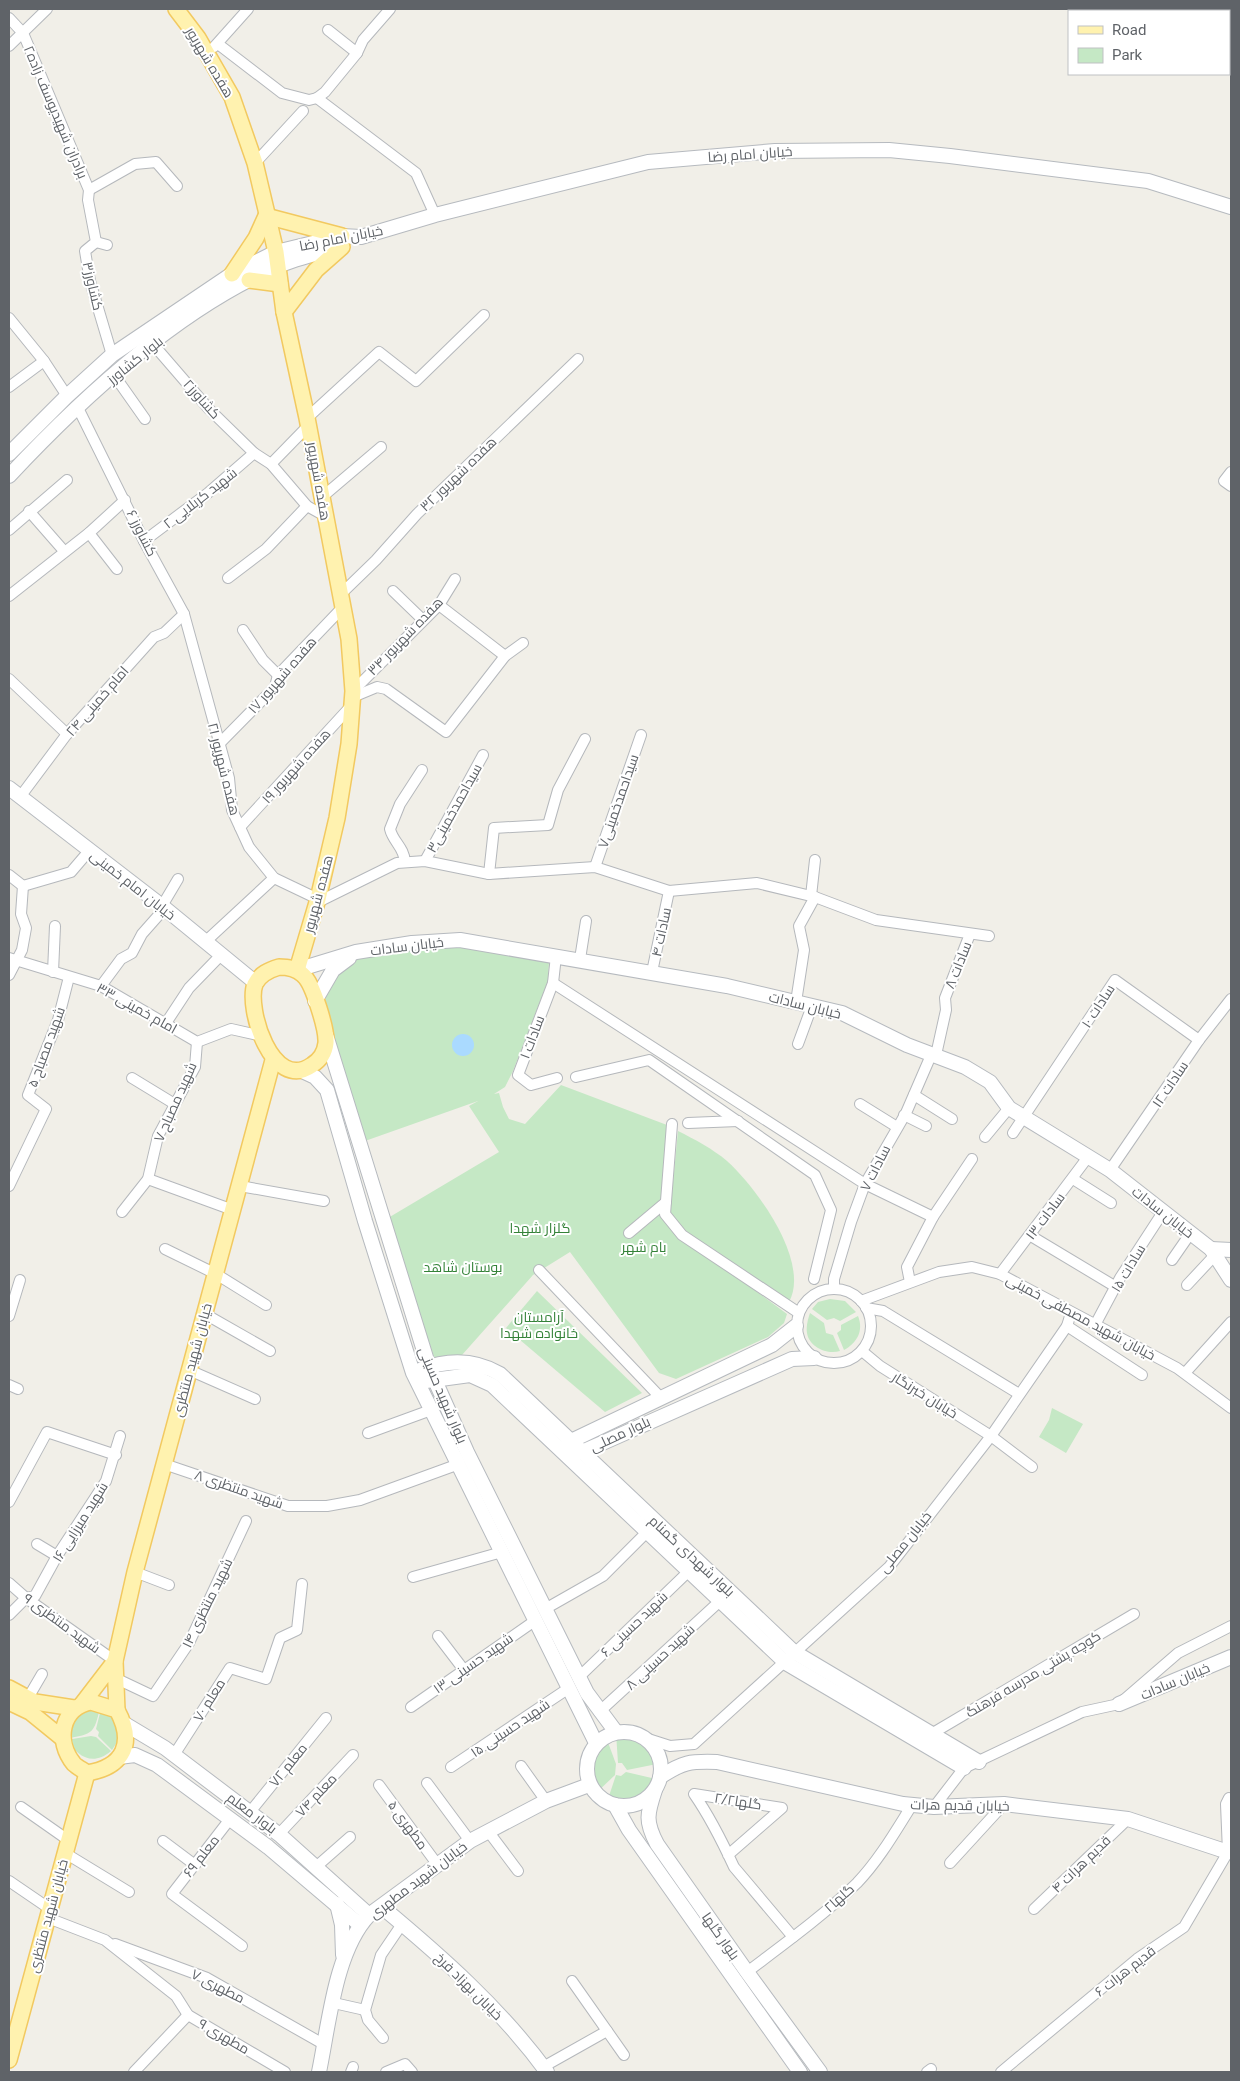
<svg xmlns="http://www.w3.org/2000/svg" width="1240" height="2081" font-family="Roboto,Cairo,sans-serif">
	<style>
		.green { fill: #c5e8c5 }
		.water { fill: #aadaff }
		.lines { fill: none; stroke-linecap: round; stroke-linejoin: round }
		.street-casing { stroke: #b5b8bc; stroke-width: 12 }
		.secondary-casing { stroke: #b6babf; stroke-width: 16 }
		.primary-casing { stroke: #f2c960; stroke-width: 18 }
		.street { stroke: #fff; stroke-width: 10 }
		.secondary { stroke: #fff; stroke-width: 14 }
		.primary { stroke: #fff2af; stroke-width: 15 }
		.labels { text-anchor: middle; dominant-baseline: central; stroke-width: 4; stroke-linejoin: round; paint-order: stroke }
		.street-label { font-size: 14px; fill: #5f6368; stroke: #fff }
		.park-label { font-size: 14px; fill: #348238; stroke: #fff }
	</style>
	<rect width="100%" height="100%" fill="#f1efe8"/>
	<g class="green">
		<path d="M 462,944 L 539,958 L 549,962 L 548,981 L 513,1071 L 505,1087 L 494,1094 L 499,1093 L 503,1107 L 509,1119 L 525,1124 L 561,1085 L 667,1125 L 663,1215 L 703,1252 L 787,1314 L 784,1323 L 768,1337 L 676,1379 L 659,1373 L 570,1252 L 533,1275 L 462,1355 L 435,1360 L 388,1218 L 499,1152 L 469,1106 L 478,1101 L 365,1141 L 324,1006 L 328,984 L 358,956 Z"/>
		<path d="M 678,1131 C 694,1139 713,1149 727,1161 C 756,1187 811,1262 789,1302 L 684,1231 L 670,1213 Z"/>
		<path d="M 537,1291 L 642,1393 L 605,1412 L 506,1328 Z"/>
		<path d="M 830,1299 L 845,1301 L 856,1312 L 840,1321 L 834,1318 L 827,1320 L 812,1309 L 818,1302 Z"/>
		<path d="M 810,1313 L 824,1323 L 826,1333 L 833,1335 L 840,1351 C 827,1355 809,1347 807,1333 C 806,1326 808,1319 810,1313 Z"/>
		<path d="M 858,1316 C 864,1331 857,1343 844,1350 L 837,1333 L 841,1330 L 841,1325 Z"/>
		<path d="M 1052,1408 L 1083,1424 L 1066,1453 L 1039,1437 L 1049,1420 Z"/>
		<path d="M 101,1705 C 93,1735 95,1733 65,1739 L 69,1715 Z"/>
		<path d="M 102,1705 L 114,1714 L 119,1739 L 112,1750 L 98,1736 L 99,1732 L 96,1729 Z"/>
		<path d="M 616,1733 C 636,1734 653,1743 657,1764 L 627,1770 L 622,1763 L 618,1763 Z"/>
		<path d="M 91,1736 L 96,1737 L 111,1751 C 92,1767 78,1756 66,1740 Z"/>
		<path d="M 606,1737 L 616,1764 L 615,1775 L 595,1794 C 580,1773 584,1751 606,1737 Z"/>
		<path d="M 626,1772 L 656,1779 C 647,1800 629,1810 607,1802 L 616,1775 L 621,1776 Z"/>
	</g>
	<circle class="water" cx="463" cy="1045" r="11"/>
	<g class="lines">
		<g class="street-casing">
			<g id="street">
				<path d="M 9,18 L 23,33 L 89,190 L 88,200 L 96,242 L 85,251 L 90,281 L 112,355"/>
				<path d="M 328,30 L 357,53"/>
				<path d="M 218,44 L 282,93 L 309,100 L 317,98 L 325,92 L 357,53 L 363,40 L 390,9"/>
				<path d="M 9,46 L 47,9"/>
				<path d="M 214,47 L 248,9"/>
				<path d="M 317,98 L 416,173 L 435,215"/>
				<path d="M 255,163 L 303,111"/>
				<path d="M 89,190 L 135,164 L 156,162 L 177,186"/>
				<path d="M 96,242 L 107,245"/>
				<path d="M 9,318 L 44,361 L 67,396"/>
				<path d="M 152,343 L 209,409 L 254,453 L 271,464 L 307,506 L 325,516"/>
				<path d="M 114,375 L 145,419"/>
				<path d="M 9,387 L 44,361"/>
				<path d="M 78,408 L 144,541 L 184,614 L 229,778 L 232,810 L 249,847 L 274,878 L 318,899"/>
				<path d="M 307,418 L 379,352 L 416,381 L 484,315"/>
				<path d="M 271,464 L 308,426"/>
				<path d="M 1231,472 L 1224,481 L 1231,486"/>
				<path d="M 321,498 L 381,447"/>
				<path d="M 29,511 L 64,551"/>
				<path d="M 9,530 L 67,480"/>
				<path d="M 89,533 L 117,569"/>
				<path d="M 144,541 L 208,493 L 254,453"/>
				<path d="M 228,578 L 266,549 L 307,506"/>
				<path d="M 393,591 L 423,620"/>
				<path d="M 342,593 L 376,560 L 417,514 L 578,359"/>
				<path d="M 9,596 L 89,533 L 125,500"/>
				<path d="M 439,605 L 505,656"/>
				<path d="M 243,630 L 263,660 L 278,675"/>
				<path d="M 9,679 L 67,734"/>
				<path d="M 353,691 L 439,605 L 455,579"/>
				<path d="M 353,697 L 377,687 L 386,689 L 446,732 L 505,656 L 523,643"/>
				<path d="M 219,744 L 275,687 L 278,675 L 344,606"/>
				<path d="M 20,797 L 67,734 L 154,637 L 164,633 L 184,614"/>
				<path d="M 240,827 L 352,705"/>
				<path d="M 425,861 L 483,755"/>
				<path d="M 405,862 C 404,847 393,842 390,829 L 400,804 L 422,770"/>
				<path d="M 595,867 L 641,735"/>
				<path d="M 489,874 L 494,828 L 548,825 L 558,790 L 585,739"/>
				<path d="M 9,875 L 23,886"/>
				<path d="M 23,886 L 71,872 L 89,851"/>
				<path d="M 811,896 L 815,860"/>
				<path d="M 316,903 L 397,863 L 425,861 L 489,874 L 595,867 L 669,891 L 757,883 L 815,897 L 876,920 L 989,936"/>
				<path d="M 162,906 L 178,879"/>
				<path d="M 205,942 L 274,878"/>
				<path d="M 556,956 L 553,983 L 518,1075 L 531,1085 L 557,1078"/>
				<path d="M 9,958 L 101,986 L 197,1042 L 231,1029 L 262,1036"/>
				<path d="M 580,959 L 586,921"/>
				<path d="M 53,972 L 55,926"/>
				<path d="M 652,972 L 669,891"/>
				<path d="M 9,975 L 22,950 L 26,928 L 21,914 L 23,886"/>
				<path d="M 553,983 L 865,1184 L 933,1217"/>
				<path d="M 101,986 L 121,959 L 132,953 L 142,934 L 165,908"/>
				<path d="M 796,1002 L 804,950 L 799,926 L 815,897"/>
				<path d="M 166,1023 L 189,988 L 220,956"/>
				<path d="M 798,1044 L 812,1006"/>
				<path d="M 936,1055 L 946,1010 L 945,998 L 970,934"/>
				<path d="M 576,1077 L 649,1060 L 815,1175 L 831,1210 L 814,1279"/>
				<path d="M 132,1078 L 173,1103"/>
				<path d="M 914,1095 L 952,1119"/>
				<path d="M 860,1104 L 897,1127"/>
				<path d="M 904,1115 L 926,1126"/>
				<path d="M 688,1123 L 738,1121"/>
				<path d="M 672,1124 L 665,1214 L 682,1235 L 799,1313"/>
				<path d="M 1013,1133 L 1115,980 L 1199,1040"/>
				<path d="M 985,1137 L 1009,1108"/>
				<path d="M 1110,1170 L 1199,1040 L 1231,999"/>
				<path d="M 148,1179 L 233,1210"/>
				<path d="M 1073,1179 L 1111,1203"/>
				<path d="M 9,1186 L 46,1109 L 28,1095 L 58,1020 L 69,977"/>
				<path d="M 240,1186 L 324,1201"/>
				<path d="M 122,1212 L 148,1179 L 158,1136 L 195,1067 L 197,1042"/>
				<path d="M 629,1233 L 666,1202"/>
				<path d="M 1031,1236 L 1116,1287"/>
				<path d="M 165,1249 L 216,1274 L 266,1305"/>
				<path d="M 1172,1260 L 1190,1234"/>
				<path d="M 539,1270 L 661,1398"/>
				<path d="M 1000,1274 L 1088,1157"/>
				<path d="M 910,1282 L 907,1267 L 933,1217 L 972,1159"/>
				<path d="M 1187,1285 L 1215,1255"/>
				<circle cx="834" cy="1326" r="37"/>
				<path d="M 834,1289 L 834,1279 L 851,1222 L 865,1184 L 906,1113 L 932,1053"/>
				<path d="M 861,1301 L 939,1272 L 972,1267 L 1000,1274 L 1177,1368 L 1231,1408"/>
				<path d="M 866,1308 L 883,1311 L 1019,1394"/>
				<path d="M 205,1314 L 270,1351"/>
				<path d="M 9,1316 L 20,1280"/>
				<path d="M 1095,1325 L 1120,1278 L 1163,1212"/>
				<path d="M 1067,1326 L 1142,1375"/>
				<path d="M 862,1351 L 880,1366 L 991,1436 L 1032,1467"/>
				<path d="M 189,1370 L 255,1399"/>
				<path d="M 1185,1373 L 1231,1322"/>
				<path d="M 9,1385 L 18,1389"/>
				<path d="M 368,1433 L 431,1410"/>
				<path d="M 164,1464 L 288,1506 L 327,1506 L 360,1500 L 459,1464"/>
				<path d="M 9,1502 L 47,1432 L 116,1455"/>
				<path d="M 37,1544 L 57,1556"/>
				<path d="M 135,1572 L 169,1585"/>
				<path d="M 413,1577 L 502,1552"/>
				<path d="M 9,1583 L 26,1598 L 115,1661"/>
				<path d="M 545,1609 L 603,1576 L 647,1532"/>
				<path d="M 9,1615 L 26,1598 L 35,1596 L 57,1556 L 106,1481 L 120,1436"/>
				<path d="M 438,1636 L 464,1670"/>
				<path d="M 579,1677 L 689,1571"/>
				<path d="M 115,1678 L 153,1696 L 189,1643 L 246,1521"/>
				<path d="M 28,1698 L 42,1674"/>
				<path d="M 411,1707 L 536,1620"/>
				<path d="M 599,1712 L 720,1601"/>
				<path d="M 933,1733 L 1134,1614"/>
				<path d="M 645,1738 L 670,1746 L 694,1744 L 889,1567 L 991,1436 L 1067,1326 L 1071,1313"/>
				<path d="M 174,1755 L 230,1668 L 266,1679 L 280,1638 L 297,1630 L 302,1584"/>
				<path d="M 521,1766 L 546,1801"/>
				<path d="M 451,1767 L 569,1688"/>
				<path d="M 427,1783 L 470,1841"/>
				<path d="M 379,1785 L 437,1864"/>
				<path d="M 21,1807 L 68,1840"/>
				<path d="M 934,1807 L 964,1768 L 1082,1712 L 1119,1704 L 1178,1653 L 1231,1626"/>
				<path d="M 250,1812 L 326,1718"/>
				<path d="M 230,1819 L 172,1894 L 242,1946"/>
				<path d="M 488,1831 L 518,1871"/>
				<path d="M 279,1834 L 353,1755"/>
				<path d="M 163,1841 L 195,1865"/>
				<path d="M 65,1853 L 129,1892"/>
				<path d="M 728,1855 L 782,1808 L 694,1794 C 710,1817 722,1841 734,1867 L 793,1937"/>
				<path d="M 950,1863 L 1004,1804"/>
				<path d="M 317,1866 L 350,1837"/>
				<path d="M 9,1881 L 50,1909"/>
				<path d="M 1034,1909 L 1128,1819"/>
				<path d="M 48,1918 L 105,1940 L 176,1996 L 188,2015 L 285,2072"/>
				<path d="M 115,1944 L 207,1978 L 325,2045"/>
				<path d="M 747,1972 C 784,1944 823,1916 857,1883 C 879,1860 895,1832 912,1805"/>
				<path d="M 572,1981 L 624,2055"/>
				<path d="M 334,2003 L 365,2010"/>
				<path d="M 383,2038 L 368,2020 L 365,2010 L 381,1955 L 402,1924"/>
				<path d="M 543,2067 L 607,2031"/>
				<path d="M 134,2072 L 188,2015"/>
				<path d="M 351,2072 L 353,2067"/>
				<path d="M 386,2072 L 405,2064 L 412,2072"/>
				<path d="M 927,2072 L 931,2069"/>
				<path d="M 1001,2072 L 1137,1959 L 1184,1927 L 1228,1852 L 1226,1804 L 1229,1798"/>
			</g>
		</g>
		<g class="secondary-casing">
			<g id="secondary">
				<path d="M 9,454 L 67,396 L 112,355 L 232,274 L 276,252 L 342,236 L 361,237 L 435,215 L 648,162 L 775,151 L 889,150 L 950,156 L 1148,181 L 1231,207"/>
				<path d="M 9,476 C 81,399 179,309 276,267 C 296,258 320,253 341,247"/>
				<path d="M 9,788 L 162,906 L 256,983"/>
				<path d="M 297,970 L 356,952 L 412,943 L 460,940 L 727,986 L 842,1013 L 907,1045 L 965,1067 L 990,1082 L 1009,1108 L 1110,1170 L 1211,1249 L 1231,1280"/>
				<path d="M 315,1001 L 333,970 L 349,958"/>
				<path d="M 326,1035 L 429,1367 L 467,1452 L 587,1693 L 616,1732"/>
				<path d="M 300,1070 L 315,1077 L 327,1090 L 365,1221 L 413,1373 L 596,1743"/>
				<path d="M 1211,1249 L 1231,1250"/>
				<path d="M 420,1370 C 448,1359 474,1359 500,1374 L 794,1652 L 979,1762"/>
				<path d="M 426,1381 L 470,1375 L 492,1385 L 786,1663 L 964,1768"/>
				<path d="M 566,1447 L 571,1441 L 772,1345 L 796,1326"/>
				<path d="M 575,1451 L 582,1452 L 792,1359 L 814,1358"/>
				<path d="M 1119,1704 L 1231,1657"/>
				<path d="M 125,1724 L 165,1748 L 281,1836 L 369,1915"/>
				<circle cx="624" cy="1769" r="37"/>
				<path d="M 119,1757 L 135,1755 L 157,1765 L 268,1847 L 360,1925"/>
				<path d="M 660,1777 C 683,1762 690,1761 717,1762 L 903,1804 L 934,1807 L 1004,1804 L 1128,1819 L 1228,1852 L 1231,1850"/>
				<path d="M 655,1790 C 647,1814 645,1821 657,1844 L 747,1972 L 820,2072"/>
				<path d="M 615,1805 L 629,1830 L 800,2072"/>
				<path d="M 337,1904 L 342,1925 L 343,1955"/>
				<path d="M 382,1907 C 442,1957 501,2009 547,2072"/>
				<path d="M 319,2072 C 329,2024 335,1951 369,1915 L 470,1841 L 546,1801 L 589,1785"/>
			</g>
		</g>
		<g class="primary-casing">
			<g id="primary">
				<path d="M 176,9 L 198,38 L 232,97 L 255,163 L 276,252 L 284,312 L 307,418 L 349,639 L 353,691 L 349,744 L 337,818 L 318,899 L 297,970"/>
				<path d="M 232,274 L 256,238 L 266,216 L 342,236"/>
				<path d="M 249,280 L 280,284"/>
				<path d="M 284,312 L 316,270 L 342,247"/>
				<path d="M 279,967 C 288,967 296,968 303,975 C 313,983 327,1030 326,1043 C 325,1052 320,1060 312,1065 C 272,1093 246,1008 255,984 C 260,974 269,970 279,967 Z"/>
				<path d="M 115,1661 L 135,1572 L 273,1060"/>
				<path d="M 9,1688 L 35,1702 L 74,1708"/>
				<path d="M 9,1702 L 30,1712 L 62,1738"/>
				<path d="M 91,1702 L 117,1710 C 135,1743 124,1767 87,1773 C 83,1770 77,1767 74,1764 C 55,1741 61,1708 91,1702 Z"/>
				<path d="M 82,1704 L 115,1661 L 117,1710"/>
				<path d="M 9,2060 L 87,1773"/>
			</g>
		</g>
		<use href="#street" class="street"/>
		<use href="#secondary" class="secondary"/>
		<use href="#primary" class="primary"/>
	</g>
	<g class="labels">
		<g class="street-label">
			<text transform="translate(210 62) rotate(59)">هفده شهریور</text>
			<text transform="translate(56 112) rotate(67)">برادران شهیدیوسف زاده۲</text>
			<text transform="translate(750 154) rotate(-4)">خیابان امام رضا</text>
			<text transform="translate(341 238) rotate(-11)">خیابان امام رضا</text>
			<text transform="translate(93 286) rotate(77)">کشاورز۳</text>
			<text transform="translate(135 360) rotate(-39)">بلوار کشاورز</text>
			<text transform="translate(202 399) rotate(48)">کشاورز۲</text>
			<text transform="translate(458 474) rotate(-44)">هفده شهریور ۳۲</text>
			<text transform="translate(319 481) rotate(80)">هفده شهریور</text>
			<text transform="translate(200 498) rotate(-38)">شهید کربلایی ۲</text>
			<text transform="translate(142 533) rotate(63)">کشاورز ۶</text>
			<text transform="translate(405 636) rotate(-46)">هفده شهریور ۳۴</text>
			<text transform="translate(282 675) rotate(-49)">هفده شهریور ۱۷</text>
			<text transform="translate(97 701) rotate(-49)">امام خمینی ۲۴</text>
			<text transform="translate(296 766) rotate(-48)">هفده شهریور ۱۹</text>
			<text transform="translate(224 769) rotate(76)">هفده شهریور ۲۱</text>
			<text transform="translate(618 801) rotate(-71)">سیداحمدخمینی۷</text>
			<text transform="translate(454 808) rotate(-61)">سیداحمدخمینی۳</text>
			<text transform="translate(133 885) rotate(38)">خیابان امام خمینی</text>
			<text transform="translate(318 894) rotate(-75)">هفده شهریور</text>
			<text transform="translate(661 932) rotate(-78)">سادات ۴</text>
			<text transform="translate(407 946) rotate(-7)">خیابان سادات</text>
			<text transform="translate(958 965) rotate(-68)">سادات ۸</text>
			<text transform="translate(805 1005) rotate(14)">خیابان سادات</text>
			<text transform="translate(1098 1006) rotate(-57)">سادات ۱۰</text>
			<text transform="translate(137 1008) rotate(29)">امام خمینی ۳۳</text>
			<text transform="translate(532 1037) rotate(-69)">سادات ۱</text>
			<text transform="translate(46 1047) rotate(-70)">شهید مصباح ۵</text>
			<text transform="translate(1170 1084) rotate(-56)">سادات ۱۲</text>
			<text transform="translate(175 1102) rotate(-66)">شهید مصباح ۷</text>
			<text transform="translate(875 1168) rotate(-63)">سادات ۷</text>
			<text transform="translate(1163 1212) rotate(38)">خیابان سادات</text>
			<text transform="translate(1045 1216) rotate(-53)">سادات ۱۳</text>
			<text transform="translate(1128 1268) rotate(-59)">سادات ۱۵</text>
			<text transform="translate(1081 1317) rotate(28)">خیابان شهید مصطفی خمینی</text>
			<text transform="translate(192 1360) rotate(-75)">خیابان شهید منتظری</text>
			<text transform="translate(443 1395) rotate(67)">بلوار شهید حسینی</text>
			<text transform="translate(925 1395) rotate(32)">خیابان خبرنگار</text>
			<text transform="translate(620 1434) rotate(-25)">بلوار مصلی</text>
			<text transform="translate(239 1489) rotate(19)">شهید منتظری ۸</text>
			<text transform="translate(80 1522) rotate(-58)">شهید میرزایی ۱۶</text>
			<text transform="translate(905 1542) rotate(-51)">خیابان مصلی</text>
			<text transform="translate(692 1556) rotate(43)">بلوار شهدای گمنام</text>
			<text transform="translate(207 1603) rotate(-64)">شهید منتظری ۱۴</text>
			<text transform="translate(62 1623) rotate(36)">شهید منتظری ۹</text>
			<text transform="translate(634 1624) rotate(-44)">شهید حسینی ۶</text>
			<text transform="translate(660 1657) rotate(-43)">شهید حسینی ۸</text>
			<text transform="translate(473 1663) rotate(-35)">شهید حسینی ۱۳</text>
			<text transform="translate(1033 1674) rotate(-31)">کوچه پشتی مدرسه فرهنگ</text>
			<text transform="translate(1175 1681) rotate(-23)">خیابان سادات</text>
			<text transform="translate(209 1700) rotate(-58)">معلم ۷۰</text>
			<text transform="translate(510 1728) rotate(-34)">شهید حسینی ۱۵</text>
			<text transform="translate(288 1765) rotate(-51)">معلم ۷۲</text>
			<text transform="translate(316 1795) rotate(-47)">معلم ۷۴</text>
			<text transform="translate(738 1801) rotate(9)">گلها۲/۲</text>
			<text transform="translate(960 1805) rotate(1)">خیابان قدیم هرات</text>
			<text transform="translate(252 1813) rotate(37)">بلوار معلم</text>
			<text transform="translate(408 1825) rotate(54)">مطهری ۵</text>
			<text transform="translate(201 1856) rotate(-52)">معلم ۶۹</text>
			<text transform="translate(1081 1864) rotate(-44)">قدیم هرات ۴</text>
			<text transform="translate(418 1880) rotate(-37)">خیابان شهید مطهری</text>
			<text transform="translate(839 1898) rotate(-42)">گلها۲</text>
			<text transform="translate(48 1916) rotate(-75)">خیابان شهید منتظری</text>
			<text transform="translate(721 1936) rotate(55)">بلوار گلها</text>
			<text transform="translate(1125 1971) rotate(-38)">قدیم هرات ۶</text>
			<text transform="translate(218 1986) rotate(27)">مطهری ۷</text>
			<text transform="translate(469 1986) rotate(45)">خیابان بهزاد فرخ</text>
			<text transform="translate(224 2036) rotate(30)">مطهری ۹</text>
		</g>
		<g class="park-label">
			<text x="540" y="1228">گلزار شهدا</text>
			<text x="644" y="1247">بام شهر</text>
			<text x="463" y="1267">بوستان شاهد</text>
			<text x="539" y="1317">آرامستان<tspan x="539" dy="16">خانواده شهدا</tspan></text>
		</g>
	</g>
	<rect width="1240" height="2081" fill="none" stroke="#5f6368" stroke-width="20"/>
	<rect x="1068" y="10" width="162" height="65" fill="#ffffff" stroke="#bfc1c3"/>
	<rect x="1078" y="26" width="25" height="8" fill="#fff2af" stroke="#bfc1c3"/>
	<text x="1112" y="35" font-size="15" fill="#5f6368">Road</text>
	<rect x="1078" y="48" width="25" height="15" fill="#c5e8c5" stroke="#bfc1c3"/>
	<text x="1112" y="60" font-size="15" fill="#5f6368">Park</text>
</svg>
